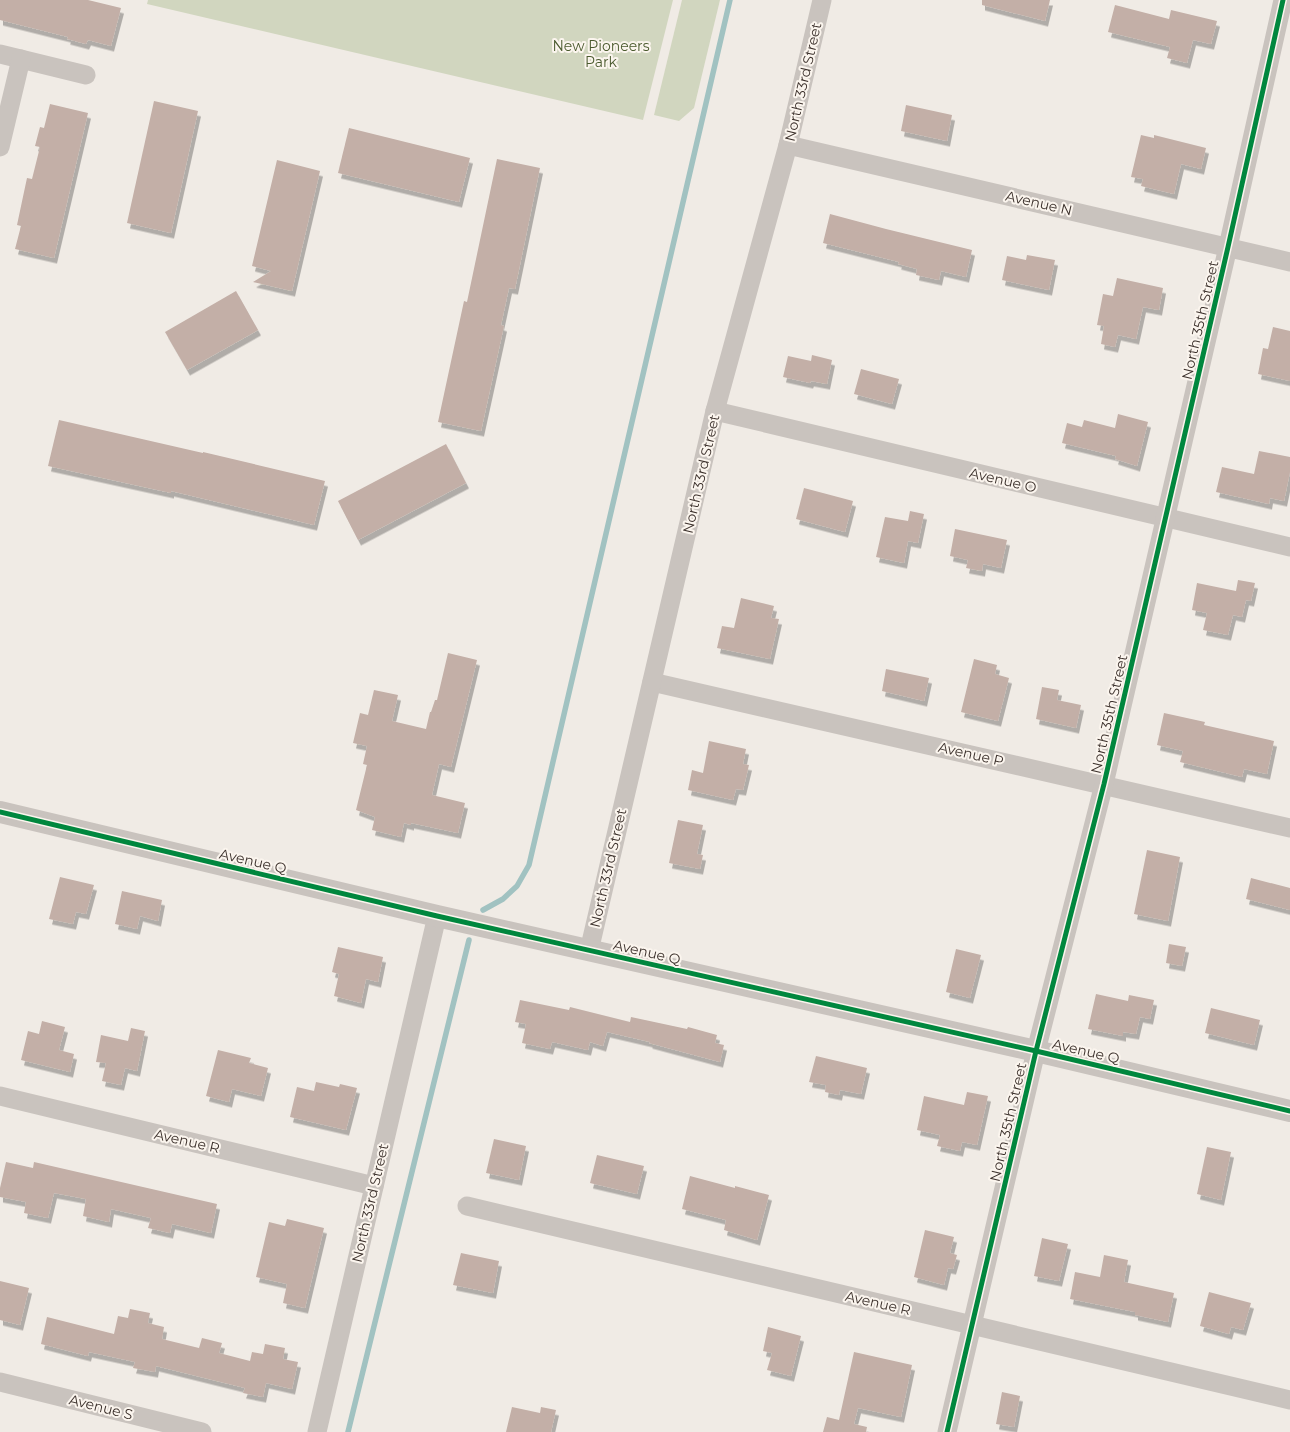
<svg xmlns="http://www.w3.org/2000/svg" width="1290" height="1432" font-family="Montserrat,sans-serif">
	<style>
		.green { fill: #d1d6bf }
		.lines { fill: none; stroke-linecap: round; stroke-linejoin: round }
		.stream { stroke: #a1c2c1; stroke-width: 5.5 }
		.building { fill: #c3afa7; filter: url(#shadow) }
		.minor { stroke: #c9c3be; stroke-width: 19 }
		.tertiary { stroke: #c9c3be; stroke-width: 22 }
		.cycleway-casing { stroke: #fbf5ee; stroke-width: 8 }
		.cycleway { stroke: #00873e; stroke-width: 5 }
		.labels { text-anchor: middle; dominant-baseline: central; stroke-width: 4; stroke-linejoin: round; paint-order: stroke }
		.park-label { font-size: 14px; fill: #4a5a2e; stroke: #fbf5ee }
		.street-label { font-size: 14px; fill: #3b302b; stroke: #fbf5ee }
	</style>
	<defs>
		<filter id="shadow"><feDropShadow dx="3" dy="5.5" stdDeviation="0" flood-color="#0004"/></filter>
	</defs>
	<rect width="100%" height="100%" fill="#f0ebe5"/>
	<g class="green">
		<path d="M 148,0 L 673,0 L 643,120 L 147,4 Z"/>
		<path d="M 682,0 L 720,0 L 694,108 L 679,121 L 654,115 Z"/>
	</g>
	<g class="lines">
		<g class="stream">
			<path d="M 483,910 L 503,899 L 517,886 L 529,865 L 730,0"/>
			<path d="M 348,1432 L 469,940"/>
		</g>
	</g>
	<g class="building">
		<path d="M 0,0 L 88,0 L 121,8 L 111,46 L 88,40 L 86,44 L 67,39 L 68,37 L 0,20 Z"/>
		<path d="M 982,0 L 1050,0 L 1045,21 L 982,5 Z"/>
		<path d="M 1115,5 L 1169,19 L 1171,10 L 1217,21 L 1211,44 L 1193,40 L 1187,63 L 1167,58 L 1170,47 L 1108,32 Z"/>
		<path d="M 154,101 L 198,111 L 171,233 L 127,223 Z"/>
		<path d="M 50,104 L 88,113 L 54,258 L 15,249 L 21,226 L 17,225 L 24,192 L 27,178 L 32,179 L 40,147 L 35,146 L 40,127 L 44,128 Z"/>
		<path d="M 906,105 L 952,115 L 947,141 L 901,131 Z"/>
		<path d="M 349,128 L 470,158 L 459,202 L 338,173 Z"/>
		<path d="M 1141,135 L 1154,138 L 1154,135 L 1206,148 L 1201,169 L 1181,164 L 1174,194 L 1141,186 L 1143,179 L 1131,177 Z"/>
		<path d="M 497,159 L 540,168 L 515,289 L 509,288 L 501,325 L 504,326 L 481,431 L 438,422 L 464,301 L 467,302 Z"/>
		<path d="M 277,160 L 320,171 L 292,291 L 253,282 L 271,271 L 252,266 Z"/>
		<path d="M 830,214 L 886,229 L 972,250 L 966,277 L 941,271 L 939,280 L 916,275 L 917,269 L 898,264 L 899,262 L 823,243 Z"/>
		<path d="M 1027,255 L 1055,260 L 1049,290 L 1002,280 L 1007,256 L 1026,260 Z"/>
		<path d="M 1117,278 L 1163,288 L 1159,310 L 1143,307 L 1136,339 L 1118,335 L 1115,347 L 1101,344 L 1104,326 L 1097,325 L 1103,294 L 1113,296 Z"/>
		<path d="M 236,291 L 258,330 L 187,370 L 165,332 Z"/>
		<path d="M 1273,327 L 1290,331 L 1290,381 L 1258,374 L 1263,348 L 1268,349 Z"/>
		<path d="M 812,355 L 832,360 L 827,384 L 811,381 L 810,383 L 783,377 L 788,356 L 811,361 Z"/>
		<path d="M 861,369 L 899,379 L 892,404 L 854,394 Z"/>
		<path d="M 1118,414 L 1148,422 L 1137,466 L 1115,459 L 1116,456 L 1062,443 L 1067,423 L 1082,427 L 1084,420 L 1115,428 Z"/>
		<path d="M 59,420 L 203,453 L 203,452 L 325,481 L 314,525 L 171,491 L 171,493 L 48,466 Z"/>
		<path d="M 446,444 L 466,483 L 358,540 L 338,501 Z"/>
		<path d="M 1259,451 L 1290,457 L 1290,472 L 1284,501 L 1270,498 L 1269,504 L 1216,492 L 1222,467 L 1254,474 Z"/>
		<path d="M 804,488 L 853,501 L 845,532 L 796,519 Z"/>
		<path d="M 910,511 L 924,514 L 918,543 L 908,541 L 904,563 L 876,557 L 885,517 L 908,521 Z"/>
		<path d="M 955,529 L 1007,540 L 1001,568 L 983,564 L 982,571 L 966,568 L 968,560 L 950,556 Z"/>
		<path d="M 1238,580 L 1255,583 L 1251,601 L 1246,600 L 1242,617 L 1233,615 L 1228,635 L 1203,630 L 1207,613 L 1192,610 L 1197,583 L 1236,591 Z"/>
		<path d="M 741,598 L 774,606 L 771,618 L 779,619 L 770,659 L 717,648 L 722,626 L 734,628 Z"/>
		<path d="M 448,653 L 477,660 L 451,767 L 439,764 L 432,795 L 465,803 L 458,833 L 411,823 L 411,825 L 404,823 L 401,837 L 372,830 L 375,817 L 356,810 L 367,765 L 363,764 L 367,746 L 353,743 L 360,713 L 368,715 L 374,690 L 398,695 L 392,721 L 426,729 L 430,712 L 431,712 L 435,700 L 437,700 Z"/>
		<path d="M 974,659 L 997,665 L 995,674 L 1009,678 L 998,721 L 961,712 Z"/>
		<path d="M 886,669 L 929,678 L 924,701 L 882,691 Z"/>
		<path d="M 1042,687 L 1059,690 L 1057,700 L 1081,705 L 1076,728 L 1036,719 Z"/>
		<path d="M 1164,713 L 1205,722 L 1204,725 L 1274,741 L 1267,774 L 1244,769 L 1242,777 L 1180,762 L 1183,751 L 1157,745 Z"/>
		<path d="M 709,741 L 746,749 L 743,764 L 749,765 L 743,790 L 736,789 L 733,800 L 688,790 L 692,770 L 703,773 Z"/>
		<path d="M 678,820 L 703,825 L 697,854 L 703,855 L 700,869 L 669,863 Z"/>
		<path d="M 1147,850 L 1180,857 L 1168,921 L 1134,914 Z"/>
		<path d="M 60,877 L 94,885 L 86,914 L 76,912 L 73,924 L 49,919 Z"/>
		<path d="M 1251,878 L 1290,888 L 1290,910 L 1246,899 Z"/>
		<path d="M 122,891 L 162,900 L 158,921 L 140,916 L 137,929 L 115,924 Z"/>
		<path d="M 1169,944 L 1186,947 L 1182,966 L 1166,963 Z"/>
		<path d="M 338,947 L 383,957 L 378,982 L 366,979 L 361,1003 L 334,996 L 339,974 L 332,972 Z"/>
		<path d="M 956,949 L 981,955 L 970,998 L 946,992 Z"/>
		<path d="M 1096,994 L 1128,1001 L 1129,995 L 1154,1000 L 1150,1019 L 1140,1017 L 1136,1034 L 1123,1032 L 1123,1036 L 1088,1029 Z"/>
		<path d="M 520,1000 L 569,1010 L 570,1007 L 630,1022 L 631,1017 L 687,1029 L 688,1027 L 717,1035 L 715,1043 L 724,1045 L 720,1062 L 649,1043 L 650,1042 L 607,1032 L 603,1046 L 590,1042 L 588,1050 L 552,1042 L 550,1049 L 522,1043 L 526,1024 L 515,1022 Z"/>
		<path d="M 1211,1008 L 1260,1020 L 1254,1045 L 1205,1033 Z"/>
		<path d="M 42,1021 L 65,1027 L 59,1050 L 74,1054 L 70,1072 L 21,1060 L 28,1031 L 39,1034 Z"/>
		<path d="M 131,1028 L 145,1031 L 137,1071 L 125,1068 L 121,1085 L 102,1081 L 106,1063 L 96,1062 L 101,1035 L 128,1041 Z"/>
		<path d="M 218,1050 L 251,1058 L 249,1063 L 268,1068 L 261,1096 L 232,1089 L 229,1102 L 206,1096 Z"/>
		<path d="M 816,1056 L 867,1068 L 861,1094 L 840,1090 L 839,1095 L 825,1092 L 826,1085 L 809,1082 Z"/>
		<path d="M 316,1082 L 339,1087 L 340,1084 L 357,1088 L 346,1130 L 290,1117 L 297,1087 L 314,1091 Z"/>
		<path d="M 967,1092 L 988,1096 L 977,1145 L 962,1142 L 960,1151 L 937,1146 L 940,1135 L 917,1130 L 924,1096 L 964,1105 Z"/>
		<path d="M 494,1139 L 526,1146 L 519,1180 L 486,1173 Z"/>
		<path d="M 1207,1147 L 1231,1152 L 1221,1200 L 1197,1194 Z"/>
		<path d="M 597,1155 L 644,1166 L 637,1194 L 590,1183 Z"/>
		<path d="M 6,1162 L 33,1168 L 34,1162 L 217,1204 L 211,1233 L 172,1224 L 170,1233 L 148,1228 L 151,1218 L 111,1209 L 109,1222 L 83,1216 L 86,1199 L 54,1193 L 48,1218 L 24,1213 L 26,1202 L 0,1197 L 0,1188 Z"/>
		<path d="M 690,1176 L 735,1188 L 735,1186 L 769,1195 L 757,1240 L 724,1230 L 726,1220 L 682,1209 Z"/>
		<path d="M 287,1219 L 324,1228 L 305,1308 L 283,1303 L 287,1284 L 256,1277 L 269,1222 L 285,1226 Z"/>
		<path d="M 925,1230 L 954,1237 L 950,1253 L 957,1255 L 953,1269 L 948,1268 L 944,1285 L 914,1277 Z"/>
		<path d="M 1042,1238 L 1068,1244 L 1059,1281 L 1034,1276 Z"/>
		<path d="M 461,1253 L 499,1261 L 493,1293 L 453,1285 Z"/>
		<path d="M 1104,1255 L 1128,1260 L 1124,1282 L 1174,1293 L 1168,1322 L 1135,1315 L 1135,1312 L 1070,1299 L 1075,1272 L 1100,1277 Z"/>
		<path d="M 0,1281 L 29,1288 L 20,1325 L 0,1320 Z"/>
		<path d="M 1209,1292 L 1251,1303 L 1243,1330 L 1231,1327 L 1229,1334 L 1200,1326 Z"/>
		<path d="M 130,1309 L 150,1313 L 148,1323 L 164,1327 L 162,1339 L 199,1348 L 202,1338 L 222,1343 L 219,1353 L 250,1361 L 252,1352 L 263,1354 L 265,1344 L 285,1348 L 283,1359 L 298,1362 L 292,1389 L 266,1383 L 263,1397 L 243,1393 L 245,1388 L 156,1366 L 155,1372 L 133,1368 L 135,1362 L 89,1352 L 88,1356 L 41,1344 L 47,1317 L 114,1334 L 118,1316 L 128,1318 Z"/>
		<path d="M 768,1327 L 801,1336 L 791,1376 L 767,1370 L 772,1353 L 763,1351 Z"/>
		<path d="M 854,1352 L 912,1365 L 901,1417 L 858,1408 L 854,1424 L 867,1427 L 866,1432 L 823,1432 L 827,1417 L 839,1420 Z"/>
		<path d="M 1002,1392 L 1020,1396 L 1014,1427 L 996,1424 Z"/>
		<path d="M 512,1407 L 540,1413 L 541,1407 L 556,1410 L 551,1432 L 506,1432 Z"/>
	</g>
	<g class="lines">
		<g class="minor">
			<path d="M 0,54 L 86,75"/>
			<path d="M 788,145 L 1290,262"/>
			<path d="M 0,147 L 21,59"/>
			<path d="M 715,411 L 1290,547"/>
			<path d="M 652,682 L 1290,828"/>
			<path d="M 589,951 L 715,411 L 788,145 L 822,0"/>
			<path d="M 0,1096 L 374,1186"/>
			<path d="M 467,1206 L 1290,1400"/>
			<path d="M 0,1382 L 202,1432"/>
			<path d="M 317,1432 L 437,916"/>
			<path d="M 947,1432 L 1036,1051 L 1104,784 L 1228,247 L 1283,0"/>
		</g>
		<path class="tertiary" d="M 0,812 L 437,916 L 1036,1051 L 1290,1111"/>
		<g class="cycleway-casing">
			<g id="cycleway">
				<path d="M 0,812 L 437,916 L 1036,1051 L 1290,1111"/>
				<path d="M 947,1432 L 1036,1051 L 1104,784 L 1228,247 L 1283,0"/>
			</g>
		</g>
		<use href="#cycleway" class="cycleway"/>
	</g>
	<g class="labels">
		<g class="park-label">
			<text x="601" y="46">New Pioneers<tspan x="601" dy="16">Park</tspan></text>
		</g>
		<g class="street-label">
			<text transform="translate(803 82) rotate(-77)">North 33rd Street</text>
			<text transform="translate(1039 203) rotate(13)">Avenue N</text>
			<text transform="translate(1200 320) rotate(-77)">North 35th Street</text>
			<text transform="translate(701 474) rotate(-77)">North 33rd Street</text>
			<text transform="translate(1003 480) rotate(13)">Avenue O</text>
			<text transform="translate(1109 714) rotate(-77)">North 35th Street</text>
			<text transform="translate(971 754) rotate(13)">Avenue P</text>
			<text transform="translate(253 861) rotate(13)">Avenue Q</text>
			<text transform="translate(608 868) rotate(-77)">North 33rd Street</text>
			<text transform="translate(647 952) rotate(13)">Avenue Q</text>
			<text transform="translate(1086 1051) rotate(13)">Avenue Q</text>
			<text transform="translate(1008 1122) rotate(-77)">North 35th Street</text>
			<text transform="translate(187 1141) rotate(13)">Avenue R</text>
			<text transform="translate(370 1203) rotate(-77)">North 33rd Street</text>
			<text transform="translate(878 1303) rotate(13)">Avenue R</text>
			<text transform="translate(101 1407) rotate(14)">Avenue S</text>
		</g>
	</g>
</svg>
